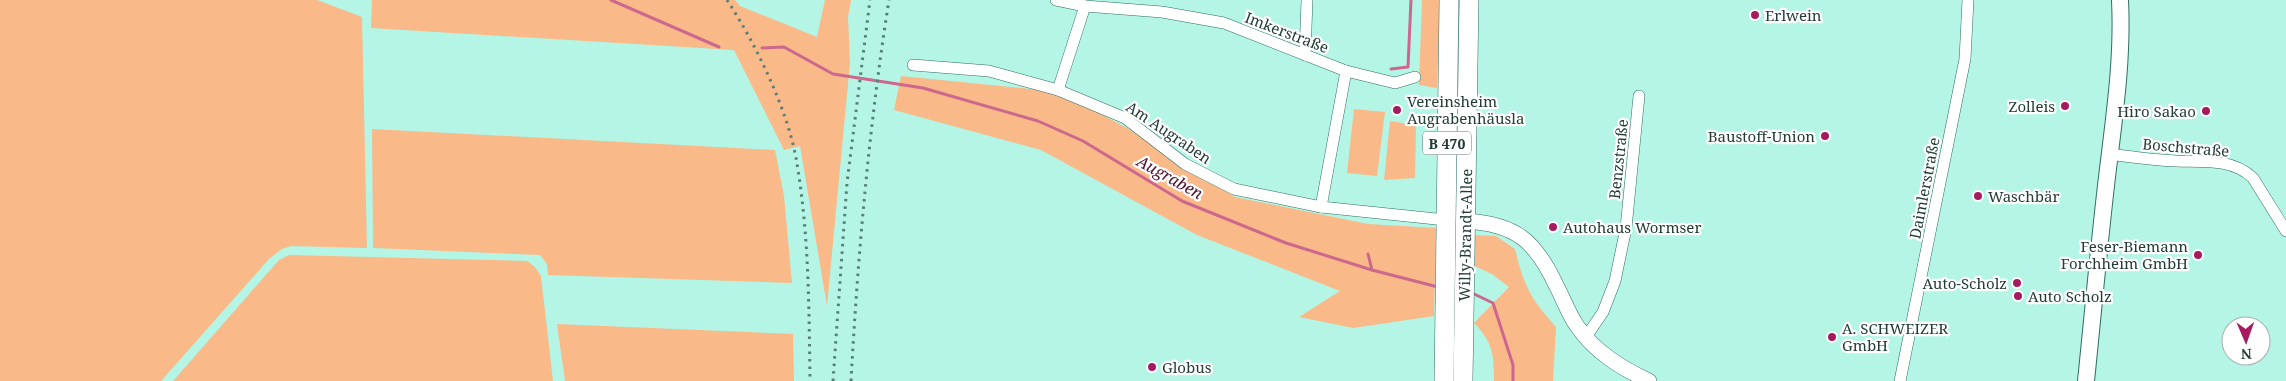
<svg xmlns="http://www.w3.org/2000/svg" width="2286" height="381" font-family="'Noto Serif',serif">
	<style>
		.green { fill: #f9b989 }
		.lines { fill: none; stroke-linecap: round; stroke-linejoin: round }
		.stream { stroke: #cc688e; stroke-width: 3 }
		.minor-casing { stroke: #2f6e61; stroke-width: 12 }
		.tertiary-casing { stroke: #2f6e61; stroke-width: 16 }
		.secondary-casing { stroke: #2f6e61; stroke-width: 18 }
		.primary-casing { stroke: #2f6e61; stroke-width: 20 }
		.minor { stroke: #fff; stroke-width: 11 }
		.tertiary { stroke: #fff; stroke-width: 15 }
		.secondary { stroke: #fff; stroke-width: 16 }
		.primary { stroke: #fff; stroke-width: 19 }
		.rail { stroke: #577f76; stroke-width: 3; stroke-dasharray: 2.5 5; stroke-linecap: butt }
		.poi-dot { fill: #a61b60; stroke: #fff; stroke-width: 2 }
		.labels { text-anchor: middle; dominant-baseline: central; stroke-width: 4.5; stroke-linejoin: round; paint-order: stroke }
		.shield { fill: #fff; stroke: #647672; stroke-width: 1 }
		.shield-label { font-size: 14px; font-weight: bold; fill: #223c36 }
		.poi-label { font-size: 15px; fill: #223c36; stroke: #fff; text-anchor: start }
		.street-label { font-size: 15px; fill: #223c36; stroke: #fff }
		.water-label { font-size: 16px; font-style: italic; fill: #51122f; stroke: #fff }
	</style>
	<rect width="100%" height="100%" fill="#b5f5e5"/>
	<g class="green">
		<path d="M 0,0 L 317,0 L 362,17 L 367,248 L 291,246 L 282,249 L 269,259 L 161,381 L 0,381 Z"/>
		<path d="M 372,0 L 735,0 L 740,6 L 817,37 L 825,0 L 851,0 L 848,17 L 850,63 L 827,306 L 800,146 L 784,150 L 734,50 L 371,28 Z"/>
		<path d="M 1422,0 L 1440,0 L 1437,88 L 1419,85 Z"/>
		<path d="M 901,76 L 1060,92 L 1138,134 L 1235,197 L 1368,224 L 1436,228 L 1434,316 L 1353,328 L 1299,317 L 1340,291 L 1197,235 L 1041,150 L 894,110 Z"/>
		<path d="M 1354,109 L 1385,112 L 1377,176 L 1347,173 Z"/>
		<path d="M 1390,121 L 1416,125 L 1415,178 L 1384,180 Z"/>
		<path d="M 372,129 L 775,150 L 784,196 L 792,283 L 548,275 L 547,264 L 540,255 L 373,248 Z"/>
		<path d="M 1473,235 L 1496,236 L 1515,249 C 1524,286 1530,298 1556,327 L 1553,381 L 1494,381 C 1494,355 1493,342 1474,323 L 1509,287 L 1492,274 L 1470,264 Z"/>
		<path d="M 289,255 L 527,261 L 535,267 L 541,276 L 553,381 L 173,381 L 279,260 Z"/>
		<path d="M 557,324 L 793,334 L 794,381 L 565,381 Z"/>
	</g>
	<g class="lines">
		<g class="stream">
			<path d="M 611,0 L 719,47"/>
			<path d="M 762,48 L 784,47 L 833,74 L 923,88 L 1038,121 L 1083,141 L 1182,201 L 1286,243 L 1372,270 L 1438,287"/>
			<path d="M 1391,69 L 1408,67 L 1411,0"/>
			<path d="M 1368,254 L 1372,270"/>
			<path d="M 1472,293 L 1493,303 L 1513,365 L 1513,381"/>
		</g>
		<g class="minor-casing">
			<g id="minor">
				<path d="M 1056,0 L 1085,6"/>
				<path d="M 1305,55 L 1307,0"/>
				<path d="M 913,65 L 989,71 L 1058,90 L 1125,118 L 1185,164 L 1234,189 L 1321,207 L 1446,220"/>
				<path d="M 1058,90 L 1085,6 L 1162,12 L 1224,23 L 1346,71 L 1395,83 L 1415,77"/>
				<path d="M 2110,154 C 2131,157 2154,160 2176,161 C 2203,162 2232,158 2253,178 L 2286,231"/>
				<path d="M 1321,207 L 1346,71"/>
				<path d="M 1586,337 L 1603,312 L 1615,281 L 1626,228 L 1639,96"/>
				<path d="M 1900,381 L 1965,59 L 1968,0"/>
			</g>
		</g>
		<g class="tertiary-casing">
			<path id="tertiary" d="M 1466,221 C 1515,224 1535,240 1556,285 C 1563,298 1568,313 1577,326 C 1595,352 1621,368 1649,381"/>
		</g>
		<g class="secondary-casing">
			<path id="secondary" d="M 2086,381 C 2093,313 2099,245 2107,177 C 2114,118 2123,60 2120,0"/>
		</g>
		<g class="primary-casing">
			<g id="primary">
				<path d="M 1444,381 L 1449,0"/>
				<path d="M 1463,381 L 1469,0"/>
			</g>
		</g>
		<use href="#minor" class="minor"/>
		<use href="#tertiary" class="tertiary"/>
		<use href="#secondary" class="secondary"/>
		<use href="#primary" class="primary"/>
		<g class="rail">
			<path d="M 727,0 C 756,44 789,112 797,164 C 809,235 809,309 810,381"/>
			<path d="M 833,381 L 847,183 L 870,0"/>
			<path d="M 851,381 C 858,254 869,126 889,0"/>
		</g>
	</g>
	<g class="poi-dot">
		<circle cx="1755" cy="15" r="5"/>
		<circle cx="2065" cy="106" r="5"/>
		<circle cx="1397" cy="110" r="5"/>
		<circle cx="2206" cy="111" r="5"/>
		<circle cx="1825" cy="136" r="5"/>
		<circle cx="1978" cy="196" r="5"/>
		<circle cx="1553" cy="227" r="5"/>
		<circle cx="2198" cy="255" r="5"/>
		<circle cx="2017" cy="283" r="5"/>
		<circle cx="2018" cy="296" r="5"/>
		<circle cx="1832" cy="337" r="5"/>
		<circle cx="1152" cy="367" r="5"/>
	</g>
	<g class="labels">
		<rect class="shield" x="1423" y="131.5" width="48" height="23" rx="4"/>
		<g class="shield-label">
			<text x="1447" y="143">B 470</text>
		</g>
		<g class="poi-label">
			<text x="1765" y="15">Erlwein</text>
			<text x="1407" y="101">Vereinsheim<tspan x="1407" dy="17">Augrabenhäusla</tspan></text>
			<text x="2055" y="106" text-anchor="end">Zolleis</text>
			<text x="2196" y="111" text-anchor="end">Hiro Sakao</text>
			<text x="1815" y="136" text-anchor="end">Baustoff-Union</text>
			<text x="1988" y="196">Waschbär</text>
			<text x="1563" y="227">Autohaus Wormser</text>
			<text x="2188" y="246" text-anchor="end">Feser-Biemann<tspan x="2188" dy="17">Forchheim GmbH</tspan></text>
			<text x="2007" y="283" text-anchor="end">Auto-Scholz</text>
			<text x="2028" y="296">Auto Scholz</text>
			<text x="1842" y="328">A. SCHWEIZER<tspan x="1842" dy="17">GmbH</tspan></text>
			<text x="1162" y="367">Globus</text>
		</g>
		<g class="street-label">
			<text transform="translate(1287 32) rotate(21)">Imkerstraße</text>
			<text transform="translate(1169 132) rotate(34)">Am Augraben</text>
			<text transform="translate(2186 147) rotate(5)">Boschstraße</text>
			<text transform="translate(1618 159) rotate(-84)">Benzstraße</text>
			<text transform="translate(1924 188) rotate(-79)">Daimlerstraße</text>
			<text transform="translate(1465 235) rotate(-89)">Willy-Brandt-Allee</text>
		</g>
		<g class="water-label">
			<text transform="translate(1170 177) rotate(29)">Augraben</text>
		</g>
	</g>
	<g transform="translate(2246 341) rotate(178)"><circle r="24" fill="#ffffff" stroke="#a7b1af"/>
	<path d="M0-4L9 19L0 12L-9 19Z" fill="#a61b60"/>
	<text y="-8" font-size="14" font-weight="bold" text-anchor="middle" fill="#223c36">N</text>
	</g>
</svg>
